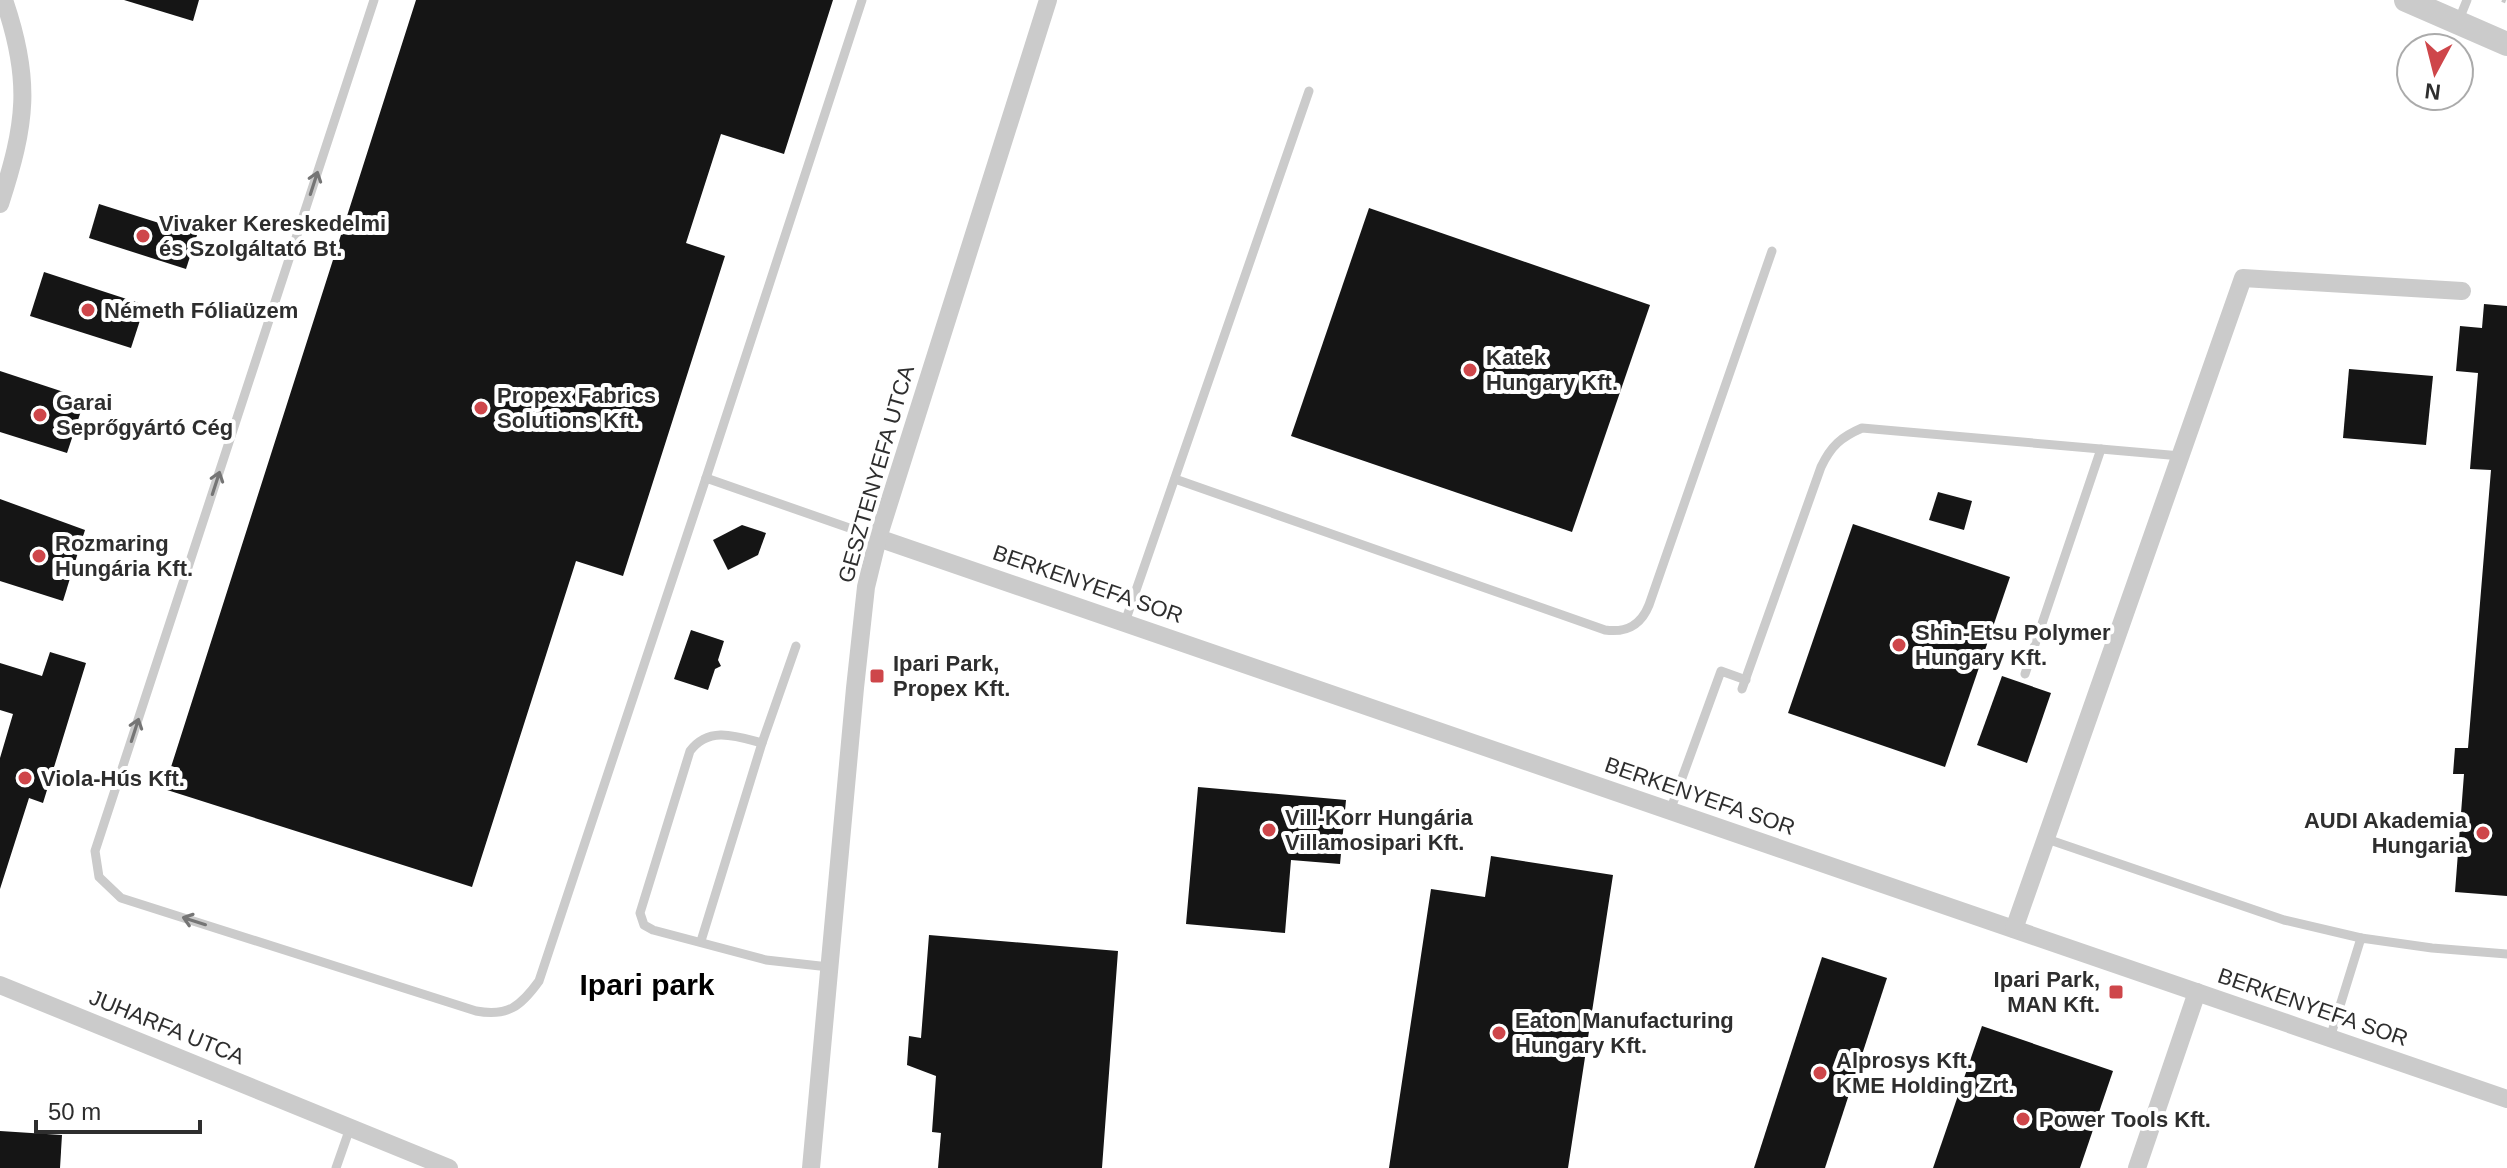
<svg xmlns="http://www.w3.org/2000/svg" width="2507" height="1168" font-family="Helvetica,sans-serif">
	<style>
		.building { fill: #151515 }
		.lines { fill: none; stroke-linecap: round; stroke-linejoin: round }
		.path { stroke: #c8c8c8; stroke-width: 4; stroke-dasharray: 4 4; stroke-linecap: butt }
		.service { stroke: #cbcbcb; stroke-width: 9 }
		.minor { stroke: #cbcbcb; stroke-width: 18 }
		.tertiary { stroke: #cbcbcb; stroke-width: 24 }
		.oneway { stroke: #757575 }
		.poi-dot { fill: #ce464a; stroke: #fff; stroke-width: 3 }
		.labels { text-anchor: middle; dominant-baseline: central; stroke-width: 8; stroke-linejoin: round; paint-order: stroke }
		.poi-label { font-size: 22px; font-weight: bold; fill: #2e2e2e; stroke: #fff; text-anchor: start }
		.street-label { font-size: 22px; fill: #2e2e2e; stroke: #fff }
		.district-label { font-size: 30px; font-weight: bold; fill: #000; stroke: #fff }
	</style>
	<rect width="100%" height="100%" fill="#fff"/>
	<g class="building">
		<path d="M 124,0 L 199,0 L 193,21 Z"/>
		<path d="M 416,0 L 833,0 L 784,154 L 721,134 L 686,243 L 725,256 L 623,576 L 576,561 L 472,887 L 164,789 Z"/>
		<path d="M 99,204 L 197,235 L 186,269 L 89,238 Z"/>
		<path d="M 1369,208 L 1650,305 L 1572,532 L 1291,436 Z"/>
		<path d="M 44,272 L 145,305 L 131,348 L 30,316 Z"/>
		<path d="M 2484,304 L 2507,306 L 2507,896 L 2455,892 L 2464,774 L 2453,774 L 2455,748 L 2468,748 L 2491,470 L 2470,469 L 2478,373 L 2456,371 L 2460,326 L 2482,328 Z"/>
		<path d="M 2349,369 L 2433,376 L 2426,445 L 2343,438 Z"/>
		<path d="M 0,371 L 85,399 L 67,453 L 0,432 Z"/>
		<path d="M 1938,492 L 1972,501 L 1964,530 L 1929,520 Z"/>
		<path d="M 0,499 L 85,530 L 63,601 L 0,581 Z"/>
		<path d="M 1853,524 L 2010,577 L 1945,767 L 1788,713 Z"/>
		<path d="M 742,525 L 766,533 L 758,555 L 728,570 L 713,540 Z"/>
		<path d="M 691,630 L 724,641 L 718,660 L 721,666 L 715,669 L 708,690 L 674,679 Z"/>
		<path d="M 50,652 L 86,663 L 43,803 L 29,798 L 0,889 L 0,758 L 13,714 L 0,710 L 0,663 L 42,676 Z"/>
		<path d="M 2002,676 L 2051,693 L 2027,763 L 1977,745 Z"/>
		<path d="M 1198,787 L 1346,800 L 1340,864 L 1291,860 L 1285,933 L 1186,924 Z"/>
		<path d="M 1491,856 L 1613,875 L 1568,1168 L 1389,1168 L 1431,889 L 1485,897 Z"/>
		<path d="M 929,935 L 1118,951 L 1102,1168 L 938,1168 L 941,1133 L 932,1132 L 936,1076 L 907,1065 L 909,1036 L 921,1038 Z"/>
		<path d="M 1822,957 L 1887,978 L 1825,1168 L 1754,1168 Z"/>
		<path d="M 1982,1026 L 2113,1071 L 2080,1168 L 1933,1168 Z"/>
		<path d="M 0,1131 L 62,1135 L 60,1168 L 0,1168 Z"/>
	</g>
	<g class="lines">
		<path class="path" d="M 2502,0 L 2507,2"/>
		<g class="service">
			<path d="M 374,0 L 95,851 L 99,877 L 121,898 L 476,1011 C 508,1017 521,1006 539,981 L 706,478 L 878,538"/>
			<path d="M 2458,22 L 2467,0"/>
			<path d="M 706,478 L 862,0"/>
			<path d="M 1175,479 L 1605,630 C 1627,633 1641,625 1649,605 L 1772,251"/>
			<path d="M 1125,622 L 1309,91"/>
			<path d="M 2025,674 L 2101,449"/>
			<path d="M 1742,689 L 1821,467 C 1831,446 1841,437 1862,428 L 2181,456"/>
			<path d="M 762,743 L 796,646"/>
			<path d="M 1670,811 L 1721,671 L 1746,680"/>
			<path d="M 2047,839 L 2284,920 L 2361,938"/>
			<path d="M 701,941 L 762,743 C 736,736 709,726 690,751 L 640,913 L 644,925 L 653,930 L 766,960 L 829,967"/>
			<path d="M 2330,1038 L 2361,938 L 2432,948 L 2507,954"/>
			<path d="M 336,1168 L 350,1128"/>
		</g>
		<g class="minor">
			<path d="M 0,204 C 26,124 32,81 4,0"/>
			<path d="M 878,538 L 2507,1099"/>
			<path d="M 2014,929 L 2243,278 L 2462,291"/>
			<path d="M 0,985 L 449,1168"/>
			<path d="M 811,1168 L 855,688 L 866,587 L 878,538 L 1048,0"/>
			<path d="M 2137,1168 L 2197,992"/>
		</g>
		<path class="tertiary" d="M 2406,0 L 2507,44"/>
	</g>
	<defs><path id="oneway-shaft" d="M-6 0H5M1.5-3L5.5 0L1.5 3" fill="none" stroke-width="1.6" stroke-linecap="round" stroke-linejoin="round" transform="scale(2)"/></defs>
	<g class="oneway">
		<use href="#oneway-shaft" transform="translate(314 183) rotate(-72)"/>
		<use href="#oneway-shaft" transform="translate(216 483) rotate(-72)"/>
		<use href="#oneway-shaft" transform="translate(135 730) rotate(-72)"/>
		<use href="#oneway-shaft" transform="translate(194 921) rotate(-162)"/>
	</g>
	<g class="poi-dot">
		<circle cx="143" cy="236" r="8"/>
		<circle cx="88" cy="310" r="8"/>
		<circle cx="1470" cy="370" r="8"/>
		<circle cx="481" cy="408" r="8"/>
		<circle cx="40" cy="415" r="8"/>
		<circle cx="39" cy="556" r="8"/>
		<circle cx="1899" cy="645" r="8"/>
		<rect x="869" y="668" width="16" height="16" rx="4"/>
		<circle cx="25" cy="778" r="8"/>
		<circle cx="1269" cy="830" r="8"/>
		<circle cx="2483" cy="833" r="8"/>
		<rect x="2108" y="984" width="16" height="16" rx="4"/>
		<circle cx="1499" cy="1033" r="8"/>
		<circle cx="1820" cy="1073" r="8"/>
		<circle cx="2023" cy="1119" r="8"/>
	</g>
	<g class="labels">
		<g class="poi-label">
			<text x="159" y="223">Vivaker Kereskedelmi<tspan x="159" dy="25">és Szolgáltató Bt.</tspan></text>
			<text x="104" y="310">Németh Fóliaüzem</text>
			<text x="1486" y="357">Katek<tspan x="1486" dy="25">Hungary Kft.</tspan></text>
			<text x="497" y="395">Propex Fabrics<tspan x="497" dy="25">Solutions Kft.</tspan></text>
			<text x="56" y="402">Garai<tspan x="56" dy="25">Seprőgyártó Cég</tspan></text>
			<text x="55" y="543">Rozmaring<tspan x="55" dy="25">Hungária Kft.</tspan></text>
			<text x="1915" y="632">Shin-Etsu Polymer<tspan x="1915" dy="25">Hungary Kft.</tspan></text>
			<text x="893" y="663">Ipari Park,<tspan x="893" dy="25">Propex Kft.</tspan></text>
			<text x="41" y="778">Viola-Hús Kft.</text>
			<text x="1285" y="817">Vill-Korr Hungária<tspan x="1285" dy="25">Villamosipari Kft.</tspan></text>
			<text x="2467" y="820" text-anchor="end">AUDI Akademia<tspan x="2467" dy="25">Hungaria</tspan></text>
			<text x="2100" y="979" text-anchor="end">Ipari Park,<tspan x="2100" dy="25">MAN Kft.</tspan></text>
			<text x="1515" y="1020">Eaton Manufacturing<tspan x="1515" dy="25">Hungary Kft.</tspan></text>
			<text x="1836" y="1060">Alprosys Kft.<tspan x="1836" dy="25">KME Holding Zrt.</tspan></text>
			<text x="2039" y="1119">Power Tools Kft.</text>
		</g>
		<g class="street-label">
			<text transform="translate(876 474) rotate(-74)">GESZTENYEFA UTCA</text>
			<text transform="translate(1088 584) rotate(19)">BERKENYEFA SOR</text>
			<text transform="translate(1700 796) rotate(19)">BERKENYEFA SOR</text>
			<text transform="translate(2313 1007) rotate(19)">BERKENYEFA SOR</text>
			<text transform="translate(167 1027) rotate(22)">JUHARFA UTCA</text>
		</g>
		<g class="district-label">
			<text x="647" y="984">Ipari park</text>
		</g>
	</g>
	<g transform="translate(2435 72) rotate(187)"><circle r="38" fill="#ffffff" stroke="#ababab" stroke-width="2"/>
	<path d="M0-6L14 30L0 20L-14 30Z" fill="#ce464a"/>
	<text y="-12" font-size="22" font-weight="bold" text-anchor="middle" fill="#2e2e2e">N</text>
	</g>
	<path d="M36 1120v12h164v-12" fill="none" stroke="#2e2e2e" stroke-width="4"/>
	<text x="48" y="1120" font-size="24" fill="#2e2e2e" stroke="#ffffff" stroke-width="6" paint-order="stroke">50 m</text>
</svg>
